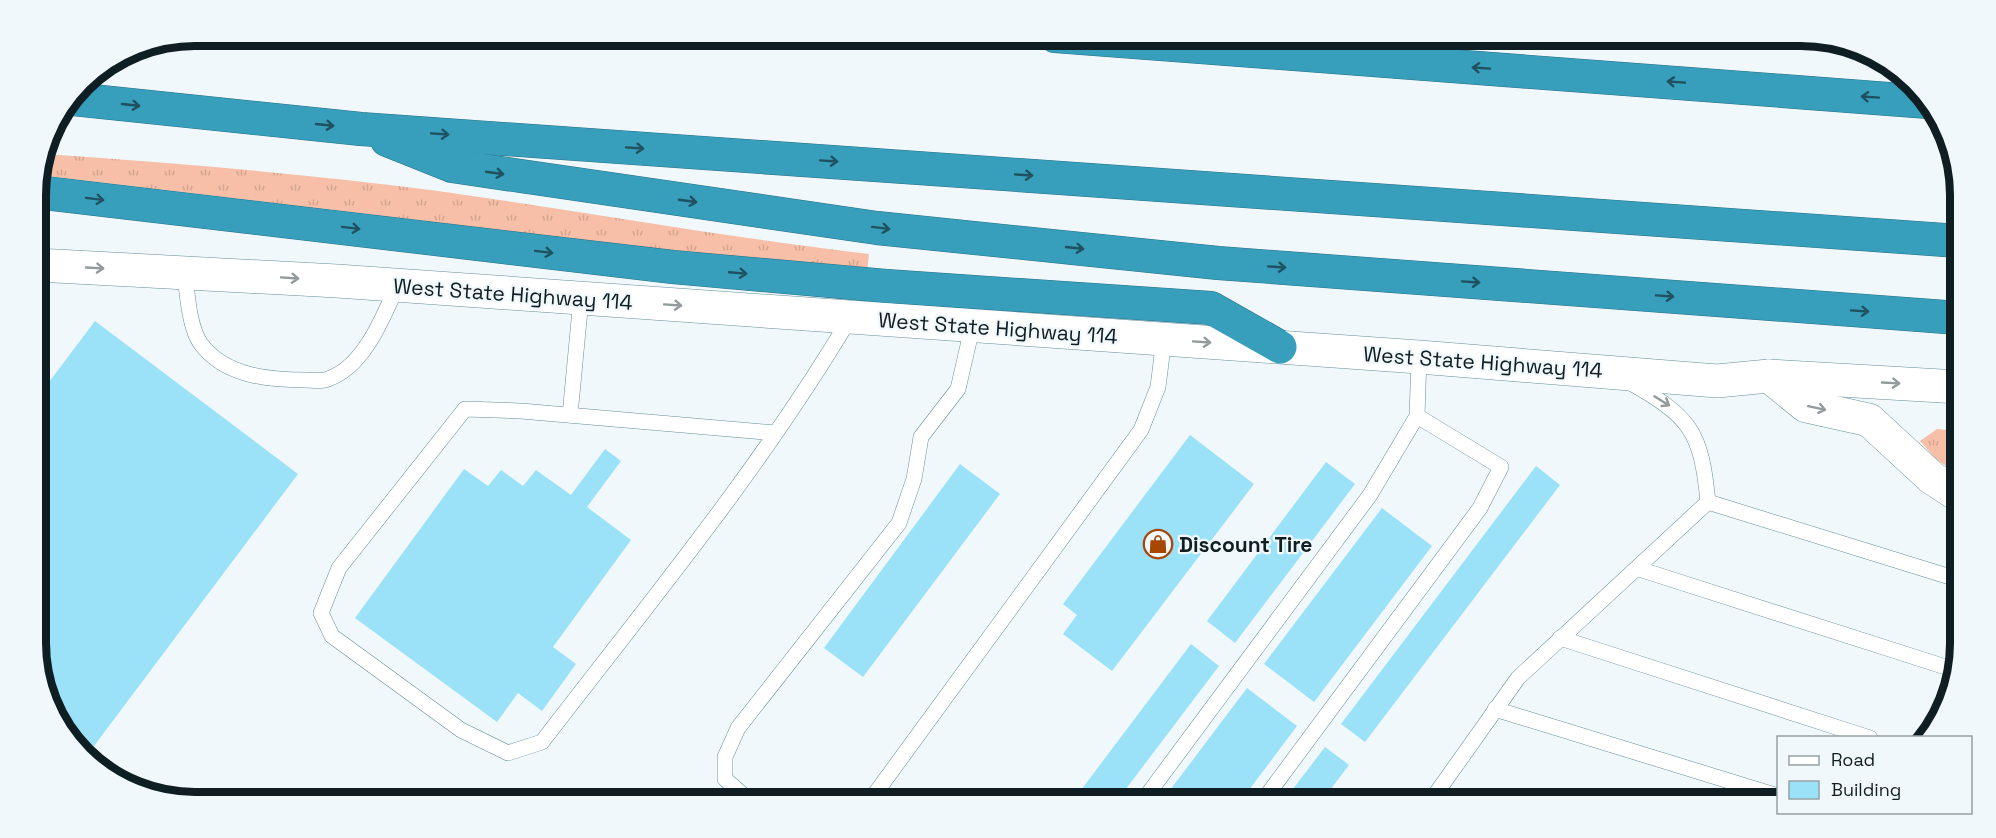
<svg xmlns="http://www.w3.org/2000/svg" width="1996" height="838" font-family="'Space Grotesk',sans-serif">
	<style>
		.grass { fill: url(#grass-tufts) }
		.building { fill: #9be2f9 }
		.lines { fill: none; stroke-linecap: round; stroke-linejoin: round }
		.lane-casing { stroke: #678e9a; stroke-width: 16 }
		.secondary-casing { stroke: #678e9a; stroke-width: 34 }
		.highway-casing { stroke: #297186; stroke-width: 34 }
		.lane { stroke: #fff; stroke-width: 15 }
		.secondary { stroke: #fff; stroke-width: 33 }
		.highway { stroke: #379ebb; stroke-width: 33 }
		.oneway { stroke: #1f5160 }
		.oneway2 { stroke: #939a9c }
		.labels { text-anchor: middle; dominant-baseline: central; stroke-width: 4.5; stroke-linejoin: round; paint-order: stroke }
		.street-label { font-size: 21px; fill: #0f1e23; stroke: #f0f8fb }
		.poi-label { font-size: 21px; font-weight: bold; fill: #0f1e23; stroke: #f0f8fb; text-anchor: start }
		.rim { fill: none; stroke: #0f1e23; stroke-width: 8 }
	</style>
	<defs>
		<pattern id="grass-tufts" width="24" height="20" patternUnits="userSpaceOnUse" patternTransform="scale(1.5)"><rect width="24" height="20" fill="#f7bfa7"/><path d="M3 7l-1-3M5 7V3M7 7l1-3M15 17l-1-3M17 17v-4M19 17l1-3" fill="none" stroke="#d3a48f"/></pattern>
	</defs>
	<rect width="100%" height="100%" fill="#f0f8fb"/>
	<g class="grass">
		<path d="M 45,154 C 176,163 307,174 438,191 C 581,211 724,237 869,254 L 867,272 L 565,242 L 426,221 L 39,175 Z"/>
		<path d="M 1937,429 L 1959,431 L 1959,475 L 1936,459 L 1920,441 Z"/>
	</g>
	<g class="building">
		<path d="M 95,321 L 298,474 L 88,754 L 69,740 L 37,664 L 37,398 Z"/>
		<path d="M 1190,435 L 1254,484 L 1112,671 L 1063,634 L 1077,615 L 1063,604 Z"/>
		<path d="M 605,449 L 621,461 L 587,507 L 631,540 L 553,647 L 576,664 L 542,711 L 518,693 L 497,722 L 355,618 L 464,469 L 488,486 L 501,470 L 523,486 L 536,470 L 571,495 Z"/>
		<path d="M 1326,462 L 1355,484 L 1235,643 L 1207,621 Z"/>
		<path d="M 960,464 L 1000,494 L 863,677 L 824,648 Z"/>
		<path d="M 1536,466 L 1560,485 L 1365,742 L 1341,724 Z"/>
		<path d="M 1382,508 L 1432,546 L 1314,702 L 1264,664 Z"/>
		<path d="M 1191,644 L 1219,666 L 1116,802 L 1072,802 Z"/>
		<path d="M 1247,688 L 1297,726 L 1240,802 L 1161,802 Z"/>
		<path d="M 1325,747 L 1349,765 L 1321,802 L 1283,802 Z"/>
	</g>
	<g class="lines">
		<g class="lane-casing">
			<g id="lane">
				<path d="M 185,273 C 187,292 189,328 201,344 C 225,376 268,380 305,380 C 312,380 322,382 328,379 C 364,367 383,317 397,286"/>
				<path d="M 1629,382 C 1691,417 1701,431 1708,502"/>
				<path d="M 570,415 L 581,299"/>
				<path d="M 775,433 L 521,411 L 465,409 L 339,568 L 321,613 L 332,636 L 461,730 L 508,753 L 542,742 C 648,604 761,468 850,318"/>
				<path d="M 1708,502 L 1960,580"/>
				<path d="M 1639,569 L 1955,670"/>
				<path d="M 1560,638 L 1870,738"/>
				<path d="M 1495,709 L 1778,796"/>
				<path d="M 751,802 L 725,779 L 725,757 L 738,728 L 899,523 L 914,479 L 921,437 L 958,389 L 972,328"/>
				<path d="M 869,802 L 1141,430 L 1158,387 L 1164,339"/>
				<path d="M 1142,802 L 1370,495 L 1417,416 L 1419,357"/>
				<path d="M 1262,802 L 1480,508 L 1501,467 L 1417,416"/>
				<path d="M 1430,802 L 1518,678 L 1708,502"/>
			</g>
		</g>
		<g class="secondary-casing">
			<g id="secondary">
				<path d="M 37,265 L 337,281 L 1419,357 L 1717,381 L 1769,376 L 1959,387"/>
				<path d="M 1769,376 L 1806,406 L 1869,420 L 1932,478 L 1960,496"/>
			</g>
		</g>
		<g class="highway-casing">
			<g id="highway">
				<path d="M 1055,36 L 1928,102"/>
				<path d="M 73,99 L 361,129 L 1959,241"/>
				<path d="M 387,140 L 452,166 L 877,228 L 1218,263 L 1959,318"/>
				<path d="M 36,192 L 673,267 L 886,286 L 1211,308 L 1280,347"/>
			</g>
		</g>
		<use href="#lane" class="lane"/>
		<use href="#secondary" class="secondary"/>
		<use href="#highway" class="highway"/>
	</g>
	<defs><path id="oneway-shaft" d="M-6 0H5M1.5-3L5.5 0L1.5 3" fill="none" stroke-width="1.6" stroke-linecap="round" stroke-linejoin="round" transform="scale(1.5)"/></defs>
	<g class="oneway">
		<use href="#oneway-shaft" transform="translate(1481 68) rotate(-176)"/>
		<use href="#oneway-shaft" transform="translate(1676 82) rotate(-176)"/>
		<use href="#oneway-shaft" transform="translate(1870 97) rotate(-176)"/>
		<use href="#oneway-shaft" transform="translate(131 105) rotate(6)"/>
		<use href="#oneway-shaft" transform="translate(325 125) rotate(6)"/>
		<use href="#oneway-shaft" transform="translate(440 134) rotate(4)"/>
		<use href="#oneway-shaft" transform="translate(635 148) rotate(4)"/>
		<use href="#oneway-shaft" transform="translate(829 161) rotate(4)"/>
		<use href="#oneway-shaft" transform="translate(495 173) rotate(8)"/>
		<use href="#oneway-shaft" transform="translate(1024 175) rotate(4)"/>
		<use href="#oneway-shaft" transform="translate(95 199) rotate(7)"/>
		<use href="#oneway-shaft" transform="translate(688 201) rotate(8)"/>
		<use href="#oneway-shaft" transform="translate(351 228) rotate(7)"/>
		<use href="#oneway-shaft" transform="translate(881 228) rotate(7)"/>
		<use href="#oneway-shaft" transform="translate(1075 248) rotate(6)"/>
		<use href="#oneway-shaft" transform="translate(544 252) rotate(7)"/>
		<use href="#oneway-shaft" transform="translate(1277 267) rotate(4)"/>
		<use href="#oneway-shaft" transform="translate(738 273) rotate(5)"/>
		<use href="#oneway-shaft" transform="translate(1471 282) rotate(4)"/>
		<use href="#oneway-shaft" transform="translate(1665 296) rotate(4)"/>
		<use href="#oneway-shaft" transform="translate(1860 311) rotate(4)"/>
	</g>
	<g class="oneway2">
		<use href="#oneway-shaft" transform="translate(95 268) rotate(3)"/>
		<use href="#oneway-shaft" transform="translate(290 278) rotate(4)"/>
		<use href="#oneway-shaft" transform="translate(673 305) rotate(4)"/>
		<use href="#oneway-shaft" transform="translate(1202 342) rotate(4)"/>
		<use href="#oneway-shaft" transform="translate(1891 383) rotate(3)"/>
		<use href="#oneway-shaft" transform="translate(1662 401) rotate(32)"/>
		<use href="#oneway-shaft" transform="translate(1817 408) rotate(12)"/>
	</g>
	<defs>
		<g id="shop-ring" transform="scale(1.5)"><circle r="9.5" fill="#f0f8fb" stroke="#a84606" stroke-width="1.5"/><path d="M-5-2.5h2.3a2.7 3.5 0 0 1 5.4 0H5L5.5 6h-11ZM-1.5-2.5h3a1.5 2.3 0 0 0-3 0Z" fill="#a84606"/></g>
	</defs>
	<g fill-rule="evenodd">
		<use href="#shop-ring" x="1158" y="544"/>
	</g>
	<g class="labels">
		<g class="street-label">
			<text transform="translate(513 294) rotate(4)">West State Highway 114</text>
			<text transform="translate(998 328) rotate(4)">West State Highway 114</text>
			<text transform="translate(1483 362) rotate(4)">West State Highway 114</text>
		</g>
		<g class="poi-label">
			<text x="1179" y="544">Discount Tire</text>
		</g>
	</g>
	<path d="M0 0H1996V838H0ZM195 46H1801A149 149 0 0 1 1950 195V643A149 149 0 0 1 1801 792H195A149 149 0 0 1 46 643V195A149 149 0 0 1 195 46Z" fill="#f0f8fb" fill-rule="evenodd"/>
	<path class="rim" d="M195 46H1801A149 149 0 0 1 1950 195V643A149 149 0 0 1 1801 792H195A149 149 0 0 1 46 643V195A149 149 0 0 1 195 46Z"/>
	<rect x="1777" y="736" width="195" height="78" fill="#f0f8fb" stroke="#96a1a5" stroke-width="1.5"/>
	<rect x="1789" y="756" width="30" height="9" fill="#ffffff" stroke="#96a1a5" stroke-width="1.5"/>
	<text x="1831" y="766" font-size="18" fill="#0f1e23">Road</text>
	<rect x="1789" y="781" width="30" height="18" fill="#9be2f9" stroke="#96a1a5" stroke-width="1.5"/>
	<text x="1831" y="796" font-size="18" fill="#0f1e23">Building</text>
</svg>
